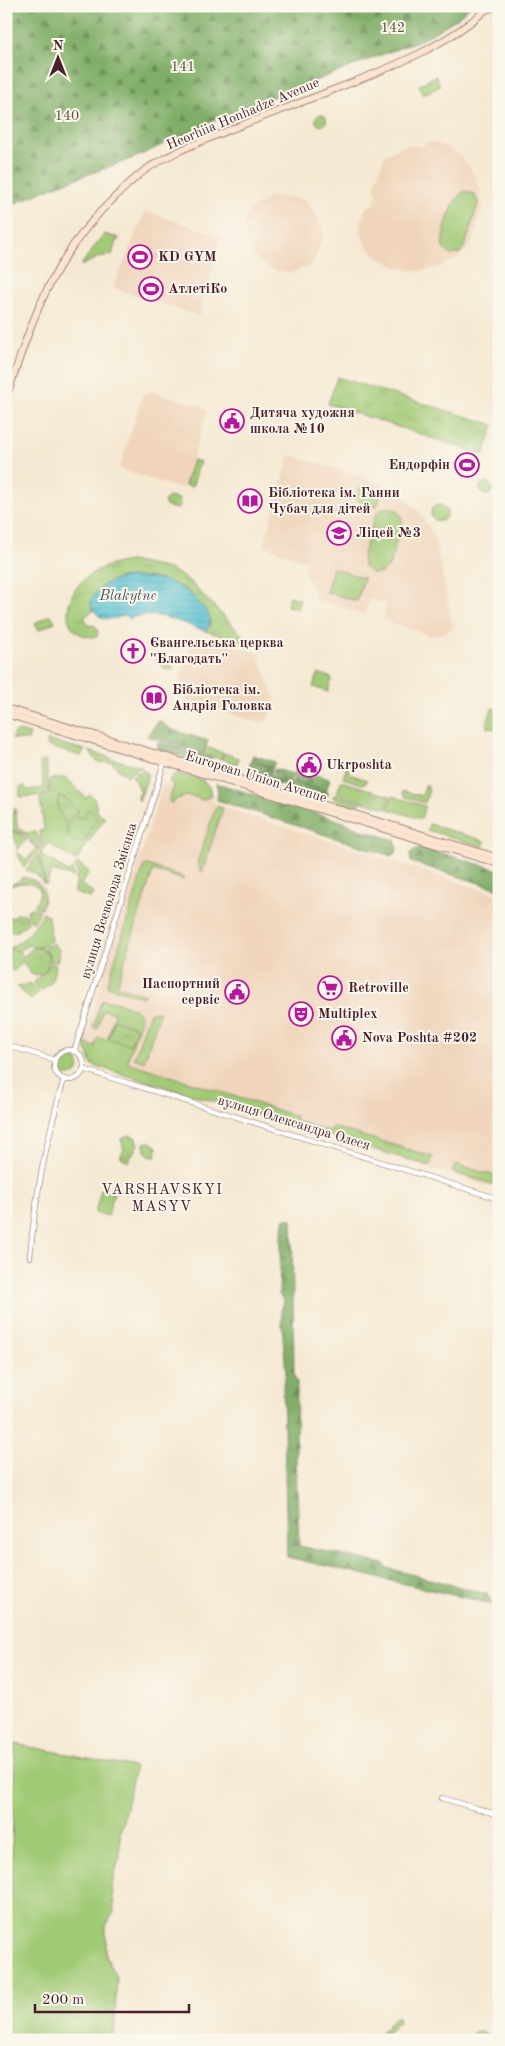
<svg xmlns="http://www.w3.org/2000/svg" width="505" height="2046" font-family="'Old Standard TT',serif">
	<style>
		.built { fill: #f0d5bc }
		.grass { fill: #a1ca76; stroke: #767450 }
		.forest { fill: url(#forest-firs); stroke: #656649 }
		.park { fill: url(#park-tufts); stroke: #767450 }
		.water { fill: url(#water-rules); stroke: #50707e }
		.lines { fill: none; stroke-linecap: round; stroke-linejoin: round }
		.street-casing { stroke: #a0847f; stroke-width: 6 }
		.secondary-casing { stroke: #a0847f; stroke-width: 8 }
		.street { stroke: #fff; stroke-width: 4.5 }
		.secondary { stroke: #fce5d0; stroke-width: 6 }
		.labels { text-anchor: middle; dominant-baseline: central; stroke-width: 4; stroke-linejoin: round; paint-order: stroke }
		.park-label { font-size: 14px; fill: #645242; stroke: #fbf7ec }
		.street-label { font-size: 14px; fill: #4a1f2b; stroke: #fbf7ec }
		.poi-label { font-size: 14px; font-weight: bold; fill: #4a1f2b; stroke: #fbf7ec; text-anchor: start }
		.water-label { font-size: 15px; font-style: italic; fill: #4e5865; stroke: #fbf7ec }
		.neighbourhood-label { font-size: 15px; letter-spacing: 1px; fill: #4a1f2b; stroke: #fbf7ec }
	</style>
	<defs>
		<pattern id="forest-firs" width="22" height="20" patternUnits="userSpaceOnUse" patternTransform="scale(1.25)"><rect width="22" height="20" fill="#80ae67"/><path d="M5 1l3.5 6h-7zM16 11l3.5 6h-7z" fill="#6b8d55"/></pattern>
		<pattern id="park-tufts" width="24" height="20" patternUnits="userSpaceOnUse" patternTransform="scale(1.25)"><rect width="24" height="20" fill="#a1ca76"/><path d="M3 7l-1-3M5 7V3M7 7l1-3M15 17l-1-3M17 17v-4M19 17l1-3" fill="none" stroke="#8cad66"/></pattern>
		<pattern id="water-rules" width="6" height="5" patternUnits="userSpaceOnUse" patternTransform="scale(1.25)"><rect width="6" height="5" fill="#56c1d2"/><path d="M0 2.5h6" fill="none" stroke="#4ca5b4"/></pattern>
	</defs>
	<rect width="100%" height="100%" fill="#fbf7ec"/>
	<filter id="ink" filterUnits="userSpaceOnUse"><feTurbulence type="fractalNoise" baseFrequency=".02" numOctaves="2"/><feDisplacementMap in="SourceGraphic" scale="10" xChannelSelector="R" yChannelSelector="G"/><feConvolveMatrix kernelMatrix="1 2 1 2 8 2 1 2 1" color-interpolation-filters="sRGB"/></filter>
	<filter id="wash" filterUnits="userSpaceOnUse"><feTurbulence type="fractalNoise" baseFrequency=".0096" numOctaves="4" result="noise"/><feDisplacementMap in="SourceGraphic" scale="20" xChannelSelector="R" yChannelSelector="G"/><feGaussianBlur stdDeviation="1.12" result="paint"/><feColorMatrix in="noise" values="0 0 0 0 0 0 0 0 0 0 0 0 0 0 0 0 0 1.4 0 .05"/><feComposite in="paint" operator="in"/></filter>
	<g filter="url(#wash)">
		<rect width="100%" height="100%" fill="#f5e9d3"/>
		<g class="built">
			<path d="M 499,82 L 499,134 L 490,97 Z"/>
			<path d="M 431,142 L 445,146 L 458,154 L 470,167 L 479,184 L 483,206 L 474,238 L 468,248 L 457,258 L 439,267 L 421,271 L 397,268 L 375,255 L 365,244 L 360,228 L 366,207 L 374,205 L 377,193 L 374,188 L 384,156 L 401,147 L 410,145 L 422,147 L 425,143 Z"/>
			<path d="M 270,197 L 291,197 L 305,200 L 317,216 L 324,234 L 316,256 L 309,267 L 289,273 L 270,269 L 257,260 L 246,241 L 244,221 L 251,209 Z"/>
			<path d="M 145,211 L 221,236 L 199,316 L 113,288 Z"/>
			<path d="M 150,391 L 202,406 L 207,411 L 184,487 L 178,488 L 119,469 L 143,394 Z"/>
			<path d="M 290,455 L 365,477 L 403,496 L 418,511 L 434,534 L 453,627 L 447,631 L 433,636 L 383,620 L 387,604 L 369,599 L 364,615 L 316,599 L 304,570 L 306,561 L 264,546 Z"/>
			<path d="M 206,638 L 258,653 L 275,699 L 268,719 L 266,721 L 258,722 L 186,701 L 180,676 L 193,641 Z"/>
			<path d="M 163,784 L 213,800 L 216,805 L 499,895 L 499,1189 L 92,1065 L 89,1055 L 82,1043 Z"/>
		</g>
		<g class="grass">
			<path d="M 465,191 L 474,194 L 478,203 L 477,207 L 465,246 L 460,253 L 450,255 L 443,248 C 440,237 453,195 465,191 Z"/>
			<path d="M 104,234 L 119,238 L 118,241 L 116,240 L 112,255 L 99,257 L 83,265 L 81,265 Z"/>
			<path d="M 360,487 L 381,493 L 377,507 L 356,500 Z"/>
			<path d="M 168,497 L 179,499 L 180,506 L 176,509 L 166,506 L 164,502 Z"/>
			<path d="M 387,507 L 397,510 L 402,518 L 402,524 L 389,566 L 381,573 L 372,573 L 364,567 L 362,558 L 375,516 L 378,512 Z"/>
			<path d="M 333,568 L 364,578 L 357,601 L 326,592 Z"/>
			<path d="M 51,615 L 55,622 L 39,630 L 35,623 Z"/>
			<path d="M 492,708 L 499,710 L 499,730 L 486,727 Z"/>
			<path d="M 19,731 L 30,734 L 28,740 L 12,739 L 14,733 Z"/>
			<path d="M 47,740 L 85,750 L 81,756 L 47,746 Z"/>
			<path d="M 206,747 L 223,753 L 221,759 L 204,754 Z"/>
			<path d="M 89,751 L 111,758 L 110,763 L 98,762 Z"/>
			<path d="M 224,753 L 239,758 L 237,764 L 222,759 Z"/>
			<path d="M 113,759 L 142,767 L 126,776 L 112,763 Z"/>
			<path d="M 46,761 L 49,792 L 44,795 L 20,797 L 20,787 L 25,786 L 26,790 L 44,788 L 40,762 Z"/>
			<path d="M 350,762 L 353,762 L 349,774 L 367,780 L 366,783 L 362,784 L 343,778 L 347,765 Z"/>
			<path d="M 143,770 L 147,773 L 147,778 L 139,801 L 138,796 L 141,792 L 132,776 Z"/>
			<path d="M 180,774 C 194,778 211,778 211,796 L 202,800 C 194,794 179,795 172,803 L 169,802 L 174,785 L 169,782 C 171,776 174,774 180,774 Z"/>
			<path d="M 66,778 L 86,798 L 90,794 L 95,800 L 97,812 L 105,818 L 76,861 L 48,843 L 45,847 L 40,840 L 39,831 L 44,830 L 40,798 L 50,794 L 50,779 Z"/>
			<path d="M 341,781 L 374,791 L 370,804 L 337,794 Z"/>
			<path d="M 426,784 L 429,790 L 425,803 L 406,797 L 403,794 L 403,791 L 422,796 Z"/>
			<path d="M 376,792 L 390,796 L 387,808 L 372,804 Z"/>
			<path d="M 333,795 L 361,803 L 354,807 L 335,802 Z"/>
			<path d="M 392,796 L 425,806 L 421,819 L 388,809 Z"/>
			<path d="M 216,806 L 223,808 L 202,872 L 197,863 Z"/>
			<path d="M 15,808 L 18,830 L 22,829 L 24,833 L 36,832 L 38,840 L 44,848 L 41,854 L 68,872 L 72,869 L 74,877 L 51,871 L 47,884 L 45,884 L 38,845 L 23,834 L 10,830 L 8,825 Z"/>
			<path d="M 429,824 L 485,841 L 483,847 L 427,830 Z"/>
			<path d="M 11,831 L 18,833 L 27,839 L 17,850 L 16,841 Z"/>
			<path d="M 28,840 L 37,846 L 37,853 L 24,868 L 17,852 L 26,859 L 36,849 Z"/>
			<path d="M 38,855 C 40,863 44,877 44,884 L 35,873 L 26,870 Z"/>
			<path d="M 78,863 L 89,872 L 81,884 L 94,893 L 90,898 L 75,893 L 75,890 L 77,874 L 75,867 Z"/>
			<path d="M 147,865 L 181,876 L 184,880 L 153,870 L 117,986 L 146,995 L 142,997 L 107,986 L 144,866 Z"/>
			<path d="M 22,877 C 40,880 49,889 41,909 L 33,906 C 38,900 41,895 39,887 C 27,881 17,882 6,889 L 7,887 L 22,879 Z"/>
			<path d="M 31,908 L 40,911 L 33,923 L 28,916 L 27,910 Z"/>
			<path d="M 43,912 L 48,916 L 51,941 L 41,947 L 31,947 L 29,945 L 19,950 L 20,952 L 11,949 L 6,951 C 11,945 17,944 23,939 C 31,932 38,922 43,912 Z"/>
			<path d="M 53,943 L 60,951 L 57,962 L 50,962 L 50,956 L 43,949 Z"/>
			<path d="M 50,964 L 56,965 L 51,983 L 40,991 L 34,983 C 38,975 46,973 50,964 Z"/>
			<path d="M 30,983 L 39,992 L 31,1000 L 16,986 L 26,985 Z"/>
			<path d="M 104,1000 C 116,1003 139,1005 141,1019 L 127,1062 L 296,1116 L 295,1121 L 319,1128 L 318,1133 L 92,1065 L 89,1055 L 82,1043 L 85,1034 L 87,1035 L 85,1044 L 95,1047 L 98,1038 L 107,1040 L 115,1013 L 103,1010 L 97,1029 L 93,1028 L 101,1001 Z"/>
			<path d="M 156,1011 L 160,1012 L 144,1062 L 134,1058 L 148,1017 L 151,1012 Z"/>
			<circle cx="69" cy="1066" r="10"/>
			<path d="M 333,1127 L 433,1157 L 429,1166 L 321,1133 L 322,1129 L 331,1132 Z"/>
			<path d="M 455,1164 L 499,1177 L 499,1186 L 452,1172 Z"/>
			<path d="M 101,1189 L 114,1193 L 108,1216 L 95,1213 Z"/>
			<path d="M 15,1744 L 135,1767 L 120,1834 L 120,1856 L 112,1883 L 114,1912 L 106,1926 L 106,1956 L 117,1977 L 114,2040 L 6,2040 Z"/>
			<path d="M 397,2016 L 399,2022 L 380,2039 L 377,2036 Z"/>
		</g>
		<g class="forest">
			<path d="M 6,6 L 470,6 L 456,19 L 425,38 L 224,116 L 134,158 L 58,185 L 6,207 Z"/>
			<path d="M 159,720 L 170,729 L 208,741 L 203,754 L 147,736 Z"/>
			<path d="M 159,742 L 212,758 L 211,765 L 159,749 L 157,744 Z"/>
			<path d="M 253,755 L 275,762 L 273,767 L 251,760 Z"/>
			<path d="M 251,761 L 273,768 L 271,774 L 249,767 Z"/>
			<path d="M 275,769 L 293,774 L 291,780 L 273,774 Z"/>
			<path d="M 296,769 L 330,779 L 326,791 L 293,781 Z"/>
			<path d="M 253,770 L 329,793 L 325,799 L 251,776 Z"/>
			<path d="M 216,783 L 344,822 L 358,829 L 395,840 L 397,847 L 396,853 L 391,856 L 217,800 L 218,791 Z"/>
			<path d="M 420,847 L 499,870 L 499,889 L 411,862 L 410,853 Z"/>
			<path d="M 285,1218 L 292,1219 L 294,1376 L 297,1382 L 296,1457 L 299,1546 L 384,1564 L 387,1568 L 487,1594 L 492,1604 L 287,1557 L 283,1384 L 286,1374 L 281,1311 L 284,1302 L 279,1294 L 281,1237 Z"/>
		</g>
		<g class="park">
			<path d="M 436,76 L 440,86 L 423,95 L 419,85 Z"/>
			<circle cx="321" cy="120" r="5.5"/>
			<path d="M 337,377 L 494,425 L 484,455 L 328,404 Z"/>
			<path d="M 193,460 L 200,462 L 192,487 L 185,485 Z"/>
			<circle cx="486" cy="489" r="6"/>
			<circle cx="439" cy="513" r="8"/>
			<path d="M 130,561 L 169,569 L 188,580 L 253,646 L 206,631 L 210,625 L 207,612 L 186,589 L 153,578 L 119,578 L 101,587 L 90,602 L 93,611 L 84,617 L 89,626 L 94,625 L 98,631 L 97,637 C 57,638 63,595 87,577 C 100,567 115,563 130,561 Z"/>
			<path d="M 289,596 L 300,599 L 297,609 L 287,606 Z"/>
			<path d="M 160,658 L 167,659 L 172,664 L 173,670 L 165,669 L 155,660 Z"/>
			<path d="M 318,673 L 332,678 L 328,692 L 313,687 Z"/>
			<path d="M 60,797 C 69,798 71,807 78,810 L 78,813 L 70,817 L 66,823 L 64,822 L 58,807 L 58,798 Z"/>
			<path d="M 87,809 L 97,817 L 97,824 L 90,827 C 90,836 86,843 76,842 C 68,838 65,832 68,824 L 75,817 L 85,817 Z"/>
			<path d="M 16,914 L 25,914 L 29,922 L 18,931 L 6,933 L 6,916 L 14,918 Z"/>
			<path d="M 35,948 L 41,948 L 49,956 C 49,967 44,978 31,974 L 23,962 L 14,971 L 6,968 L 6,951 C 13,948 20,950 24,957 L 30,950 Z"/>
			<path d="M 114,1020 L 136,1027 L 131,1045 L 109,1039 Z"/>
			<path d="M 128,1135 L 135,1137 L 138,1144 L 128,1162 L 121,1158 L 121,1154 L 124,1150 L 121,1139 Z"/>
			<path d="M 150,1142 L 157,1147 L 156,1156 L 150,1156 L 145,1151 L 144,1143 Z"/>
			<path d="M 480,2032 L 487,2035 L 490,2040 L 467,2040 L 473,2033 Z"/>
		</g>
		<path class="water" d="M 133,577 C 165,578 181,582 203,607 C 210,616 213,621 206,631 C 181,623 153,608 129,619 L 126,615 C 109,621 97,622 90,602 C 99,584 113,578 133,577 Z"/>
	</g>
	<g filter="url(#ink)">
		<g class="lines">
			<g class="street-casing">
				<g id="street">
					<path d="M 6,1045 L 55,1060"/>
					<circle cx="69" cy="1065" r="15"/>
					<path d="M 74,1052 L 165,760"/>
					<path d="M 83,1069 L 499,1199"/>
					<path d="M 30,1257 C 35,1196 47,1137 64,1079"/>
					<path d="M 442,1798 L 499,1815"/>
				</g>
			</g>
			<g class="secondary-casing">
				<g id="secondary">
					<path d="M 486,10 L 497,6"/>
					<path d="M 6,399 C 32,319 52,256 116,196 C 125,188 134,178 144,171 C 169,153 201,142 229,130 C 265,116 302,102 338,88 C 392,67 447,46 490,6"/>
					<path d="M 6,708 L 499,858"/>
					<path d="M 6,714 L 499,864"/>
				</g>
			</g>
			<use href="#street" class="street"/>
			<use href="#secondary" class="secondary"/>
		</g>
	</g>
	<defs>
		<g id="stadium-ring" transform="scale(1.25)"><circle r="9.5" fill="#fbf7ec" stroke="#b5179e" stroke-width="1.5"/><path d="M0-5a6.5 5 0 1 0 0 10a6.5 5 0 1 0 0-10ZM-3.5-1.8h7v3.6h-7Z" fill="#b5179e"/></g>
		<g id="civic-ring" transform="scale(1.25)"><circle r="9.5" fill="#fbf7ec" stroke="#b5179e" stroke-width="1.5"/><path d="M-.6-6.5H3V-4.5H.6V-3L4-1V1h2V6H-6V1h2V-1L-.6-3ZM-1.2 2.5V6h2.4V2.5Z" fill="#b5179e"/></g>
		<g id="library-ring" transform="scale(1.25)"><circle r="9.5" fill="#fbf7ec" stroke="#b5179e" stroke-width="1.5"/><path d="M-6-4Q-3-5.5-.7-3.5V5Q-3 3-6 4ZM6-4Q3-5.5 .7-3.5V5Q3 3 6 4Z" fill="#b5179e"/></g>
		<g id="school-ring" transform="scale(1.25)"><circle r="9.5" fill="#fbf7ec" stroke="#b5179e" stroke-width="1.5"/><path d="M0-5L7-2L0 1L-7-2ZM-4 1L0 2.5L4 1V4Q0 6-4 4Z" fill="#b5179e"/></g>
		<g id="church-ring" transform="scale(1.25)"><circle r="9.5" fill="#fbf7ec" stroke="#b5179e" stroke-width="1.5"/><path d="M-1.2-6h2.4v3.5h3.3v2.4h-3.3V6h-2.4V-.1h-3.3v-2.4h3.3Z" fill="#b5179e"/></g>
		<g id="supermarket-ring" transform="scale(1.25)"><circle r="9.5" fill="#fbf7ec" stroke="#b5179e" stroke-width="1.5"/><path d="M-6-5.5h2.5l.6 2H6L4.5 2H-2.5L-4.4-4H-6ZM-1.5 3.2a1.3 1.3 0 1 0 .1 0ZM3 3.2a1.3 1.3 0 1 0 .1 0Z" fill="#b5179e"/></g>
		<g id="theatre-ring" transform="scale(1.25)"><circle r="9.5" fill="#fbf7ec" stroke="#b5179e" stroke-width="1.5"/><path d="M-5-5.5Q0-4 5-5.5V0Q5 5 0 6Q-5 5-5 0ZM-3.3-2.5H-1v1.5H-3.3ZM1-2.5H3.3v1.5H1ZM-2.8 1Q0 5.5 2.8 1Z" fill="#b5179e"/></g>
	</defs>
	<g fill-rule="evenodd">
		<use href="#stadium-ring" x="140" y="257"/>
		<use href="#stadium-ring" x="151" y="289"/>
		<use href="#civic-ring" x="232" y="421"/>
		<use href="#stadium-ring" x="467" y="465"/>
		<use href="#library-ring" x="250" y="501"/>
		<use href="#school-ring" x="339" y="533"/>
		<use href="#church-ring" x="133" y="651"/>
		<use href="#library-ring" x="154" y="698"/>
		<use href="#civic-ring" x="309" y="765"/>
		<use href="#supermarket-ring" x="330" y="988"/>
		<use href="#civic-ring" x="237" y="992"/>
		<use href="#theatre-ring" x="301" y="1014"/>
		<use href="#civic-ring" x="344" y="1038"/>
	</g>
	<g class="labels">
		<g class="park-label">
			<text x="393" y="28">142</text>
			<text x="183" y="67">141</text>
			<text x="67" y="116">140</text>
		</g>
		<g class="street-label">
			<text transform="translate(243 114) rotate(-23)">Heorhiia Honhadze Avenue</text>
			<text transform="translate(256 777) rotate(17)">European Union Avenue</text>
			<text transform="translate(109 901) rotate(-73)">вулиця Всеволода Змієнка</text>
			<text transform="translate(294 1123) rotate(17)">вулиця Олександра Олеся</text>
		</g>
		<g class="poi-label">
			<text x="158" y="257">KD GYM</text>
			<text x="168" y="289">АтлетіКо</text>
			<text x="250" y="413">Дитяча художня<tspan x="250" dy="16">школа №10</tspan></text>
			<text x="450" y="465" text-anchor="end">Ендорфін</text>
			<text x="268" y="493">Бібліотека ім. Ганни<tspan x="268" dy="16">Чубач для дітей</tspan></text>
			<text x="356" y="533">Ліцей №3</text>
			<text x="150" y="643">Євангельська церква<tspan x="150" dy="16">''Благодать''</tspan></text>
			<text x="172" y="690">Бібліотека ім.<tspan x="172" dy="16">Андрія Головка</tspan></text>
			<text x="326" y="765">Ukrposhta</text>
			<text x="220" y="984" text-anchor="end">Паспортний<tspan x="220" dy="16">сервіс</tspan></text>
			<text x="348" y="988">Retroville</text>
			<text x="318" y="1014">Multiplex</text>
			<text x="362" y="1038">Nova Poshta #202</text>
		</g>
		<g class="water-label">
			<text x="128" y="596">Blakytne</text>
		</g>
		<g class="neighbourhood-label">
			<text x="162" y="1190">VARSHAVSKYI<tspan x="162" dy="17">MASYV</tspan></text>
		</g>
	</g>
	<rect width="505" height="2046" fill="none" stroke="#fbf7ec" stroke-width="25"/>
	<g transform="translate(58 58)" stroke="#fbf7ec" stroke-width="4" paint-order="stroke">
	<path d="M0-4L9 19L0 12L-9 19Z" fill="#4a1f2b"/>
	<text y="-8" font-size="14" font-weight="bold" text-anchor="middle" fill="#4a1f2b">N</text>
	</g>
	<path d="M35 2004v8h154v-8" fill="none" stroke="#4a1f2b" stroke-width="2.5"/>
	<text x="42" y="2004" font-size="15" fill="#4a1f2b" stroke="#fbf7ec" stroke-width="4" paint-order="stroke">200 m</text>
</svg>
